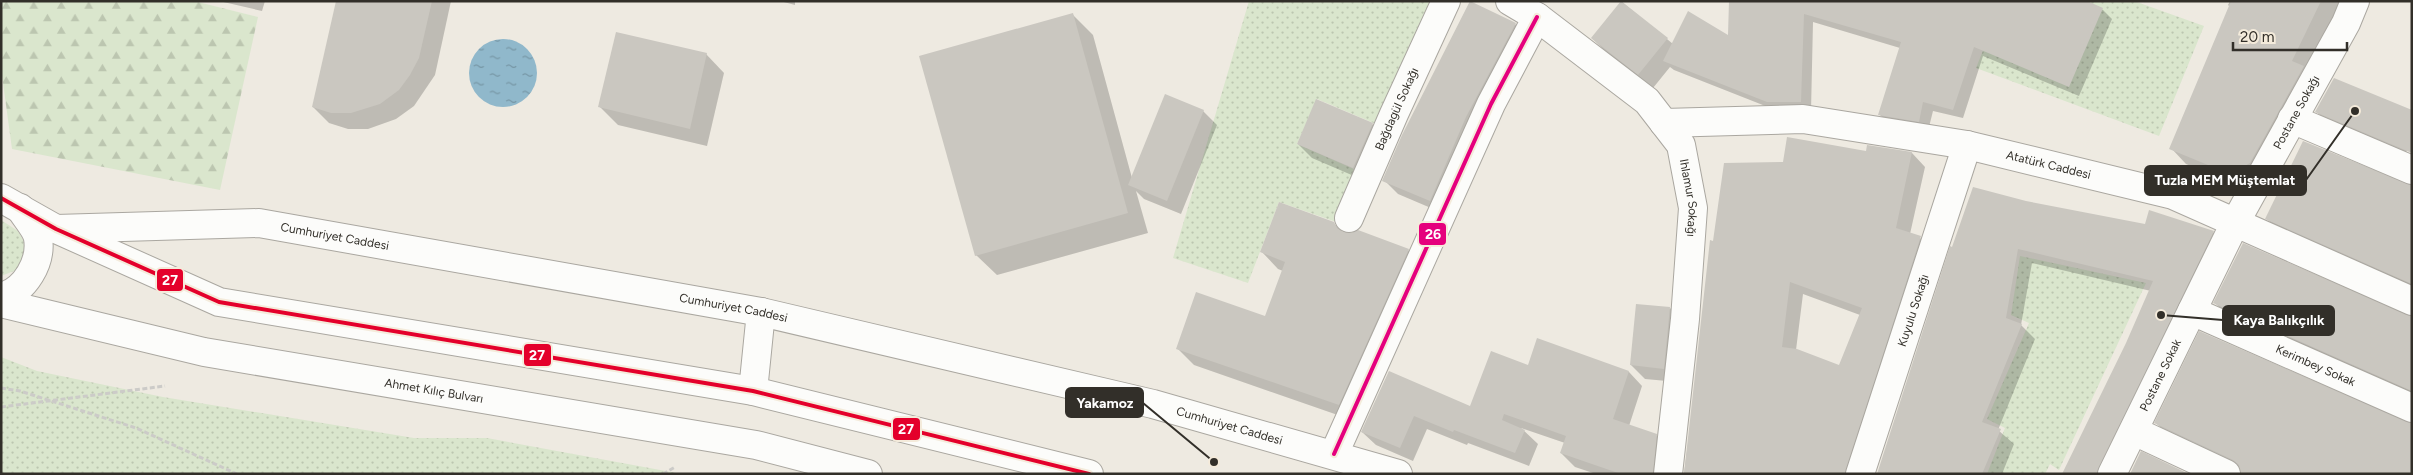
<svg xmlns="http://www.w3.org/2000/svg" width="2413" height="475" font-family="Figtree,sans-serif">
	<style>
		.green { fill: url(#green-dots) }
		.forest { fill: url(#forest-firs) }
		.water { fill: url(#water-ripples) }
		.shadow { fill: #0003; fill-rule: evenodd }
		.building { fill: #cac7c0; fill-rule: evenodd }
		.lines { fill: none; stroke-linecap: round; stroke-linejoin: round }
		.pedestrian-casing { stroke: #aaa7a0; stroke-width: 30 }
		.minor-casing { stroke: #aaa7a0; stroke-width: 30 }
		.tertiary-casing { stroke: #aaa7a0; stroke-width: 30 }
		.primary-casing { stroke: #aaa7a0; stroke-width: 30 }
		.path { stroke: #cccbc8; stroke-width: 3; stroke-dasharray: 5 2.5; stroke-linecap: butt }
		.pedestrian { stroke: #fcfcfa; stroke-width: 28 }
		.minor { stroke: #fcfcfa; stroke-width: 28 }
		.tertiary { stroke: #fcfcfa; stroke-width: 28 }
		.primary { stroke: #fcfcfa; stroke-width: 28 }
		.bus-1-casing { stroke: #f4ebdb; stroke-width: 8 }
		.bus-2-casing { stroke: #f4ebdb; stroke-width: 8 }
		.bus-1 { stroke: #e4002b; stroke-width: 4 }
		.bus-2 { stroke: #e5007d; stroke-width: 4 }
		.labels { text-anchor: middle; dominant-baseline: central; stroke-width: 4.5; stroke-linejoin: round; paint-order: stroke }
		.street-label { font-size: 12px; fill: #322f29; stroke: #f4ebdb }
		.leader { fill: none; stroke: #322f29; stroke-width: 2 }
		.callout-dot { fill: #322f29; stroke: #f4ebdb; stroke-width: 2 }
		.callout { fill: #322f29; stroke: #322f29; stroke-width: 2 }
		.callout-label { font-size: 14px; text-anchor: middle; font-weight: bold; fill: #fff }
		.line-badge { stroke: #f4ebdb; stroke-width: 2 }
		.badge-label { font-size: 14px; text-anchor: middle; font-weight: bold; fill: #fff }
	</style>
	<defs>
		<pattern id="green-dots" width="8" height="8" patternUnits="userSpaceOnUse" patternTransform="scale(1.25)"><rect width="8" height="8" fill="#dae6cd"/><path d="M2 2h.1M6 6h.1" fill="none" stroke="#bcc6b0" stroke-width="1.8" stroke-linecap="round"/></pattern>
		<pattern id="forest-firs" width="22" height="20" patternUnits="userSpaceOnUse" patternTransform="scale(1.25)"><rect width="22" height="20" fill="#dae6cd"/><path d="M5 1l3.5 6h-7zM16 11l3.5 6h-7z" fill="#bcc6b0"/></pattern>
		<pattern id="water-ripples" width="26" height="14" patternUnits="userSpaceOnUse" patternTransform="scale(1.25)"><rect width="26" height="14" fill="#90b8cb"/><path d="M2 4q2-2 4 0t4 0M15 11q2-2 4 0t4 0" fill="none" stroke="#7696a5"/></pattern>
	</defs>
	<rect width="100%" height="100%" fill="#eeeae1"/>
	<g class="green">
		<path d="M 1249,1 L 1434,1 L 1376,124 L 1317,99 L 1297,144 L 1356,170 L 1339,223 L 1279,202 L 1248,283 L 1173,258 Z"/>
		<path d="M 2003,1 L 2134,1 L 2204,26 L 2159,136 L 1976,68 Z"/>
		<path d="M 1,220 L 18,231 L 27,247 L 22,268 L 1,276 Z"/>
		<path d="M 2020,256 L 2146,283 L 2059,470 L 2050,464 L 2045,474 L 1987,474 L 2005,428 L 1987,419 L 2029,323 L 2011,315 Z"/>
		<path d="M 1,357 L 37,371 L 163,397 L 414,438 L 487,438 L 682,474 L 1,474 Z"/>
	</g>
	<path class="forest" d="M 1,1 L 194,1 L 258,17 L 220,190 L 12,149 L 1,68 Z"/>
	<circle class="water" cx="503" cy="73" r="34"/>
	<g class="shadow">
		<path d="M 219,1 L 265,1 L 262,11 Z"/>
		<path d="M 337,1 L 451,1 L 435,75 L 414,106 L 396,119 L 368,129 L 348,129 L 329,123 L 313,107 Z"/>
		<path d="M 780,1 L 795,1 L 795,5 Z"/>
		<path d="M 1731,1 L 2084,1 L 2103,10 L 2112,19 L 2079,96 L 1983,56 L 1963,118 L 1933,111 L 1928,131 L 1889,124 L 1880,115 L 1900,48 L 1813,22 L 1811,111 L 1778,111 L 1674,70 L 1670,67 L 1653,88 L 1606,52 L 1592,38 L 1622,2 L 1673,44 L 1730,37 Z"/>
		<path d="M 2230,1 L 2338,1 L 2342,5 L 2246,189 L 2186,164 L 2171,148 L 2230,7 L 2228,5 Z"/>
		<path d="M 1072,14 L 1093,35 L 1132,178 L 1203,111 L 1217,125 L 1181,214 L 1144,199 L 1136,191 L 1148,233 L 997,275 L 976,255 Z"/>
		<path d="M 1515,24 L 1529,38 L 1445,214 L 1398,194 L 1384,180 Z"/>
		<path d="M 706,54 L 724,73 L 707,146 L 618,125 L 600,107 Z"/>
		<path d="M 2316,111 L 2412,139 L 2404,157 L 2330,126 Z"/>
		<path d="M 1372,124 L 1387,138 L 1368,182 L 1312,158 L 1298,144 Z"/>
		<path d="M 1867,152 L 1912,153 L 1925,167 L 1910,234 L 1920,238 L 1934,251 L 1861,474 L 1684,474 L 1714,242 L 1784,163 ZM 1803,294 L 1860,315 L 1839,367 L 1796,350 Z"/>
		<path d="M 2412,187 L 2412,291 L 2280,232 L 2266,218 Z"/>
		<path d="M 2026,202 L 2146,225 L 2213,232 L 2227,246 L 2116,474 L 2063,474 L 2128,343 L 2151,291 L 2032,263 L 2021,325 L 2035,339 L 1998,430 L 2014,444 L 2002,474 L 1878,474 Z"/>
		<path d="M 1333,223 L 1345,234 L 1408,250 L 1425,266 L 1355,421 L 1194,365 L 1178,349 L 1266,318 L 1283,271 L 1278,269 L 1262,252 Z"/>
		<path d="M 2215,303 L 2412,317 L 2412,398 L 2229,317 Z"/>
		<path d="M 1670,308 L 1684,322 L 1678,382 L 1645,379 L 1631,365 Z"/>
		<path d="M 1529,367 L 1629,372 L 1642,386 L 1629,426 L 1656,435 L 1670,449 L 1667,474 L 1596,474 L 1575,467 L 1561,453 L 1565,443 L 1521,428 L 1538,444 L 1529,466 L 1468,443 L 1467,445 L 1427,429 L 1413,461 L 1376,445 L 1362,432 L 1389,372 L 1470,407 Z"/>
		<path d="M 2156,423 L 2290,474 L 2242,471 L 2170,437 Z"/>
	</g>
	<g class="building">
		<path d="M 336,1 L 432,1 L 419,58 L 410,75 L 399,90 L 380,104 L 351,113 L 331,113 L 312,107 Z"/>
		<path d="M 1470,1 L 1516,23 L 1466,117 L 1430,201 L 1382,181 L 1402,135 Z"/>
		<path d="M 1621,1 L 1668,38 L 1638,75 L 1591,38 Z"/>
		<path d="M 1729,1 L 2087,1 L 2103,8 L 2069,87 L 1974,47 L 1953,110 L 1923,102 L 1919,122 L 1878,115 L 1901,42 L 1804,14 L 1801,102 L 1767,102 L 1663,61 L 1688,11 L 1728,35 Z"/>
		<path d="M 2231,1 L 2321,1 L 2292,61 L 2304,66 L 2250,163 L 2230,174 L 2169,149 Z"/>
		<path d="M 1073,13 L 1128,213 L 975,256 L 919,56 Z"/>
		<path d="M 616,32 L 707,53 L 690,129 L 598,107 Z"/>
		<path d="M 2334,78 L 2412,110 L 2412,153 L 2315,112 Z"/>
		<path d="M 1165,94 L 1204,110 L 1167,201 L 1128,185 Z"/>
		<path d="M 1316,99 L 1373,123 L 1353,168 L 1297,144 Z"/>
		<path d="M 1787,137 L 1866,151 L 1867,145 L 1912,152 L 1896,228 L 1921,236 L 1845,474 L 1684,474 L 1710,240 L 1713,241 L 1724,163 L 1783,162 ZM 1790,282 L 1862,308 L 1839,365 L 1797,349 L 1782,347 Z"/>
		<path d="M 2303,141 L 2412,185 L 2412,284 L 2265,219 Z"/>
		<path d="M 1973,187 L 2026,201 L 2145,224 L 2149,210 L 2214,231 L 2097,474 L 2062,474 L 2126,343 L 2153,281 L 2018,249 L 2006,318 L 2022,324 L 1982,422 L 2001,429 L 1982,474 L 1877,474 L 1950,246 L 1952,247 Z"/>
		<path d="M 1279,202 L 1334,222 L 1337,228 L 1343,232 L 1351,233 L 1358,230 L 1409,249 L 1339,405 L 1176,349 L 1196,292 L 1265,316 L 1285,262 L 1260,252 Z"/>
		<path d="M 2243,243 L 2412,316 L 2412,391 L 2213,303 Z"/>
		<path d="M 1636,304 L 1670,307 L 1664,369 L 1630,365 Z"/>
		<path d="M 2199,331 L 2412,423 L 2412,474 L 2241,474 L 2239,465 L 2233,460 L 2154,423 Z"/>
		<path d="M 1537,338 L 1629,371 L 1613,419 L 1657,434 L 1653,474 L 1621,474 L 1560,453 L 1566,436 L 1504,414 L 1502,420 L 1525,430 L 1515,453 L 1454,430 L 1453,432 L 1414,416 L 1400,448 L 1361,432 L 1389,371 L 1470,406 L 1491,351 L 1528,365 Z"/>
		<path d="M 2141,451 L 2189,474 L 2130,474 Z"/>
	</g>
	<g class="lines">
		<g class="pedestrian-casing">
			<g id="pedestrian">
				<path id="s1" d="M 56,229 L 259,223 L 761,312 L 1153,404 L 1398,474"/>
			</g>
		</g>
		<g class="minor-casing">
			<g id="minor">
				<path id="s2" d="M 1510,1 L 1537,17 L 1647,101 L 1681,145 L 1693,208 L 1685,319 L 1668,474"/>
				<path d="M 2292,119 L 2412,170"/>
				<path id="s3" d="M 1349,218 L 1394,114 L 1446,1"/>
				<path id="s4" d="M 2192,311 L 2412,408"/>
				<path d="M 753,391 L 761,312"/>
				<path d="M 2134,431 L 2226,474"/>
				<path d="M 1334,454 L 1491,104 L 1537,17"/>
				<path id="s5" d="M 1860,474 L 1967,145"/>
				<path id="s6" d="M 2112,474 L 2235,223 L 2346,23 L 2355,1"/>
			</g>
		</g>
		<g class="tertiary-casing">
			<g id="tertiary">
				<path id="s7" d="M 1664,123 L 1803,119 L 1967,145 L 2173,195 L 2412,301"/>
			</g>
		</g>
		<g class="primary-casing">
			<g id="primary">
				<path d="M 1,198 L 56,229 L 219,302 L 753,391 L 1089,474"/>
				<path d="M 1,297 C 25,291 42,262 38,238 C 36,228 25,217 20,208"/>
				<path id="s8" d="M 1,303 L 204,352 L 756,445 L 868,474"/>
			</g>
		</g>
		<g class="path">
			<path d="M 1,388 L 20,391 L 136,428 L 237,474"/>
			<path d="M 1,407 L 165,386"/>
			<path d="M 663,474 L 675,467"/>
		</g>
		<use href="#pedestrian" class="pedestrian"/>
		<use href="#minor" class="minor"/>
		<use href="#tertiary" class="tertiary"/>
		<use href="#primary" class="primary"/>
		<g class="bus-1-casing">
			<path id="bus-1" d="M 1,198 L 56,229 L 219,302 L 753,391 L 1089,474"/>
		</g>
		<g class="bus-2-casing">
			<path id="bus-2" d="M 1334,454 L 1491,104 L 1537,17"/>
		</g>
		<use href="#bus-1" class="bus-1"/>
		<use href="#bus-2" class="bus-2"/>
	</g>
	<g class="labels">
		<g class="street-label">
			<text stroke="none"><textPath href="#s3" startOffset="119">Bağdagül Sokağı</textPath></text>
			<text stroke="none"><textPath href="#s6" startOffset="406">Postane Sokağı</textPath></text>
			<text stroke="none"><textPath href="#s7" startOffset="389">Atatürk Caddesi</textPath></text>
			<text stroke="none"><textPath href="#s2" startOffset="279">Ihlamur Sokağı</textPath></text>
			<text stroke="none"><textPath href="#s1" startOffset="280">Cumhuriyet Caddesi</textPath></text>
			<text stroke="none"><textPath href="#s1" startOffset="685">Cumhuriyet Caddesi</textPath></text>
			<text stroke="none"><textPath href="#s5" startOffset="172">Kuyulu Sokağı</textPath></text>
			<text stroke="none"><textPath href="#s4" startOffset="135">Kerimbey Sokak</textPath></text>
			<text stroke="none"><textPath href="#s6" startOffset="110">Postane Sokak</textPath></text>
			<text stroke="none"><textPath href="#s8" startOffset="442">Ahmet Kılıç Bulvarı</textPath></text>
			<text stroke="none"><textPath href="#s1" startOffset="1195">Cumhuriyet Caddesi</textPath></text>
		</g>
	</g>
	<path class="leader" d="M2355 111L2306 180M2161 315L2223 320M1214 462L1143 403"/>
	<g class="callout-dot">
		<circle cx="2355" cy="111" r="5"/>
		<circle cx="2161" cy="315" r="5"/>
		<circle cx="1214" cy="462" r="5"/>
	</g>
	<g class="callout">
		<rect x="2145" y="166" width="161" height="29" rx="5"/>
		<rect x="2223" y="306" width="111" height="29" rx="5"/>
		<rect x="1066" y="388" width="77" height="29" rx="5"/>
	</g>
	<g class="callout-label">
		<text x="2225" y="185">Tuzla MEM Müştemlat</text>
		<text x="2279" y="325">Kaya Balıkçılık</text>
		<text x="1105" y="408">Yakamoz</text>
	</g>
	<g class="line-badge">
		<rect x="1418" y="222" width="29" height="24" rx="5" fill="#e5007d"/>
		<rect x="156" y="268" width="28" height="24" rx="5" fill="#e4002b"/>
		<rect x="523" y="343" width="29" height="24" rx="5" fill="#e4002b"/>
		<rect x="892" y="417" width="29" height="24" rx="5" fill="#e4002b"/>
	</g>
	<g class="badge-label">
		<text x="1433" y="239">26</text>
		<text x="170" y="285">27</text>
		<text x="537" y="360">27</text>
		<text x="906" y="434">27</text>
	</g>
	<rect width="2413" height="475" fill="none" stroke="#322f29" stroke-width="5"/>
	<path d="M2233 42v8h114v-8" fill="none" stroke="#322f29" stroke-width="2.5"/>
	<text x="2240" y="42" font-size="15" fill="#322f29" stroke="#f4ebdb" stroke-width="4" paint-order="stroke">20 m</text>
</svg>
